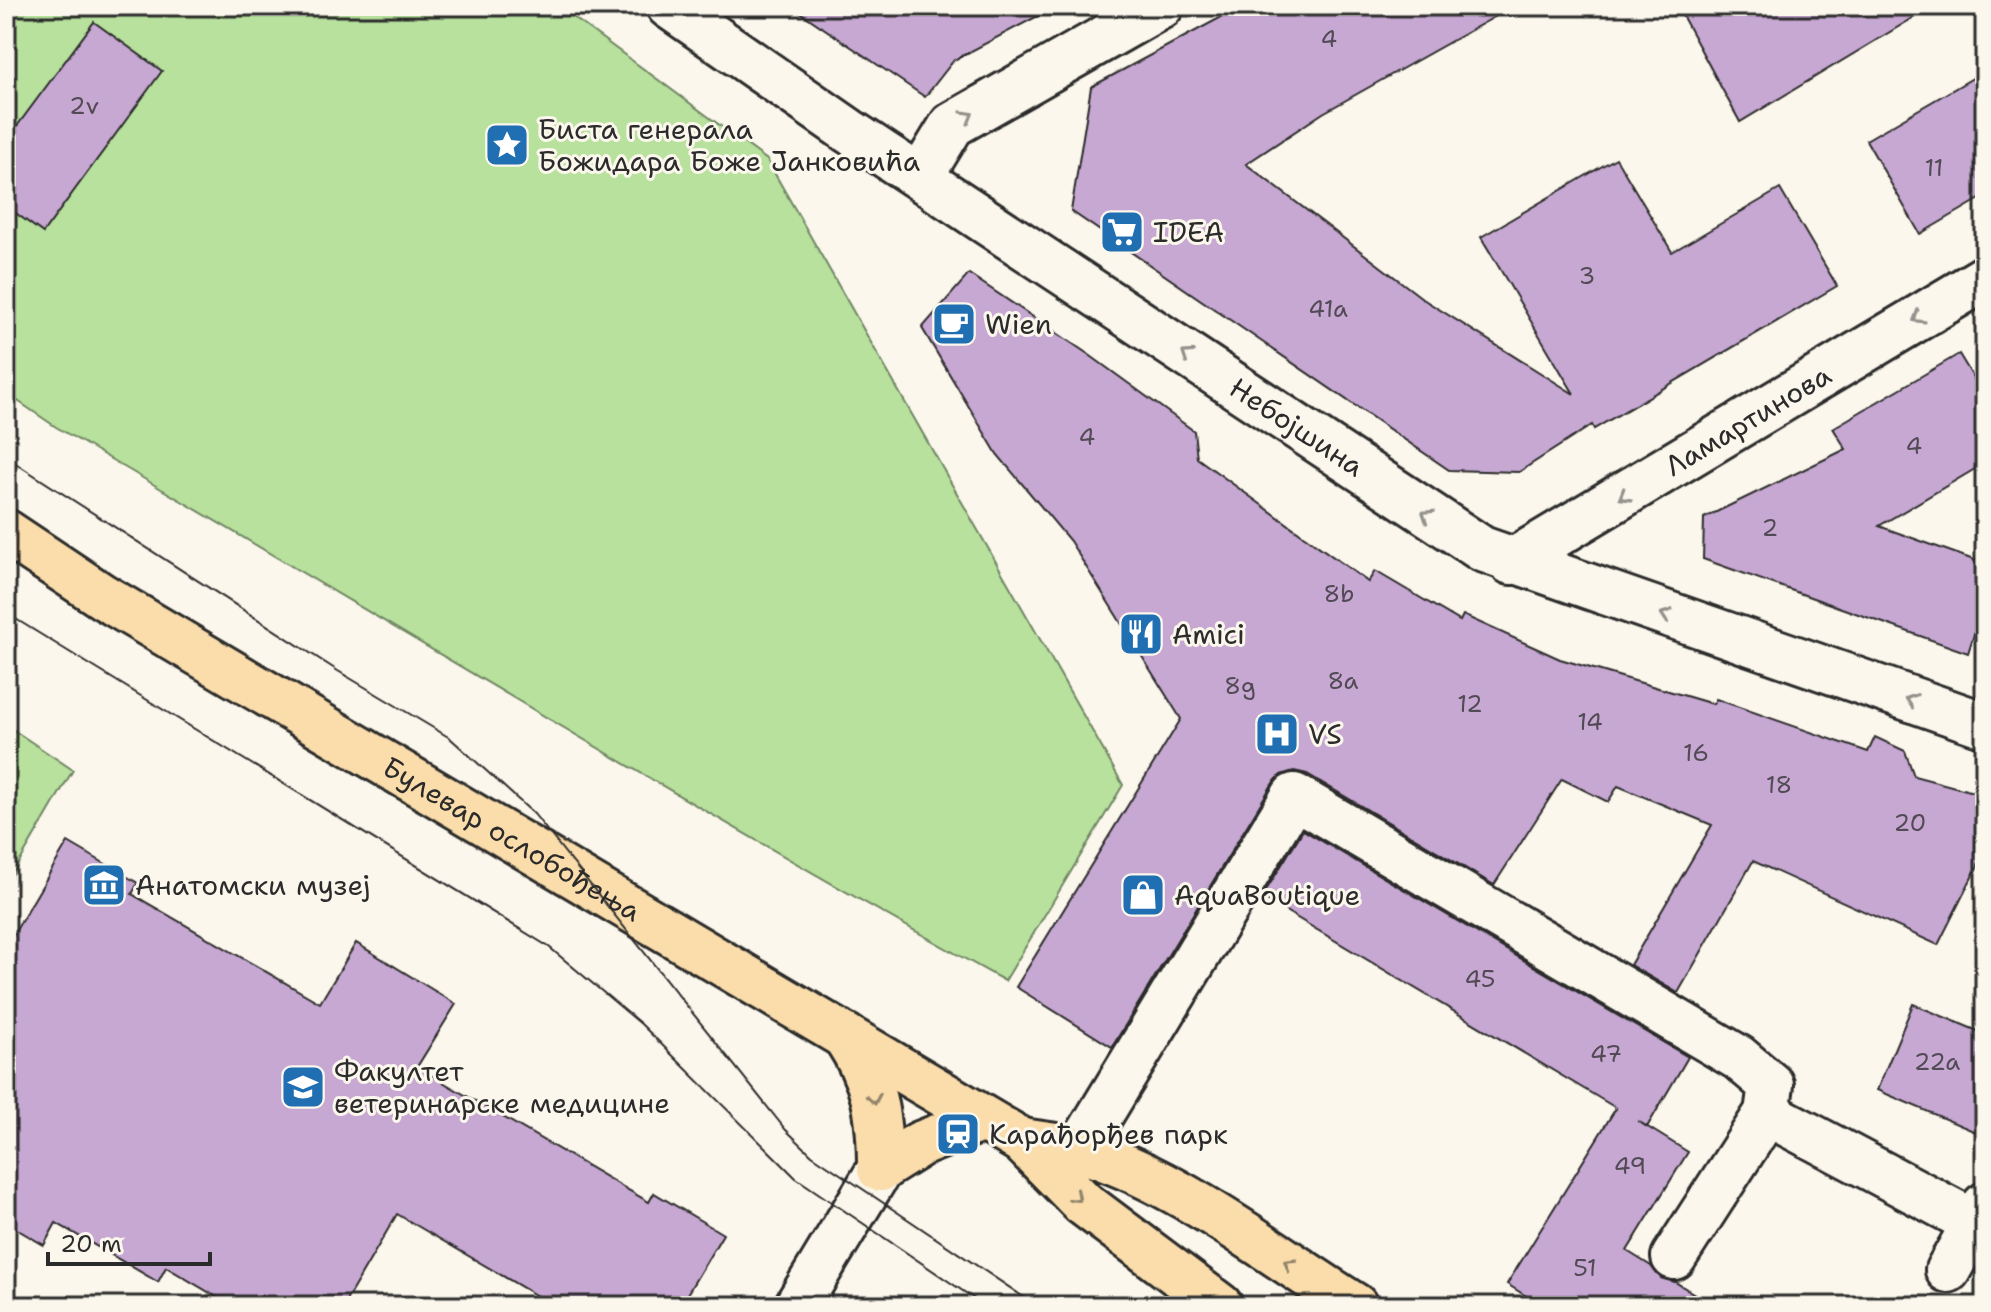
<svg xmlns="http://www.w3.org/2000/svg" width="1991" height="1312" font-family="'Shantell Sans',sans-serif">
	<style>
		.green { fill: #b7e19d; stroke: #718664; stroke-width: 2 }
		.building { fill: #c7a8d3; stroke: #2b2b2b; stroke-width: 2 }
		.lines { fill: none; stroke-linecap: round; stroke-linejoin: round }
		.minor-casing { stroke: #2b2b2b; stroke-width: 50 }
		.major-casing { stroke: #2b2b2b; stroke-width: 50 }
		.minor { stroke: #fbf7ec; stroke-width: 44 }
		.major { stroke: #faddab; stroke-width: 44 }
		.tram { stroke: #2b2b2b; stroke-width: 2 }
		.oneway { stroke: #93918c }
		.oneway2 { stroke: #92846b }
		.labels { text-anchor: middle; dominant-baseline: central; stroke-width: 6; stroke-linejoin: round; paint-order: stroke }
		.number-label { font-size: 24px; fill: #524a55 }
		.poi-label { font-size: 28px; fill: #2b2b2b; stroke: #fbf7ec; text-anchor: start }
		.street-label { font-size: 28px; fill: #2b2b2b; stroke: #fbf7ec }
	</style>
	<rect width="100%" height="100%" fill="#fbf7ec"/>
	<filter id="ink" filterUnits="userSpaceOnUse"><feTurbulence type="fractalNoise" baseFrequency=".0125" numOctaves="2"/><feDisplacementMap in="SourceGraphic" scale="16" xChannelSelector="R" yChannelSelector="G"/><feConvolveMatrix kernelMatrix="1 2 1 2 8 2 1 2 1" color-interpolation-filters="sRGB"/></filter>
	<g filter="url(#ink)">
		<g class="green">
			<path d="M 6,6 L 558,6 L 767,160 L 1123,785 L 1005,981 C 684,804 372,612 56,427 L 6,393 Z"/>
			<path d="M 6,725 L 73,770 L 6,885 Z"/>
		</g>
		<g class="building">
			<path d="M 791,6 L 1057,6 L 954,60 L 925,97 Z"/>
			<path d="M 1242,6 L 1514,6 L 1323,113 L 1246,164 L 1426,301 L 1574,394 L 1481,237 L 1616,158 L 1672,252 L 1780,189 L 1837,286 L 1594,429 L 1592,425 L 1519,472 L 1449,470 L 1071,211 L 1091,87 Z"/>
			<path d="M 1677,6 L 1933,6 L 1740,122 Z"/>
			<path d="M 94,22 L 162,71 L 43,233 L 6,206 L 6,141 Z"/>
			<path d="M 1985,71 L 1985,196 L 1920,234 L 1866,140 Z"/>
			<path d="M 969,274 L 1088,354 L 1194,431 L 1197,458 L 1368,582 L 1375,571 L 1460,621 L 1463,615 L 1560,659 L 1713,704 L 1716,699 L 1868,752 L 1875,737 L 1905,751 L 1914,776 L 1985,795 L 1985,851 L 1938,945 L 1753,861 L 1678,993 L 1630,965 L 1712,825 L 1618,786 L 1608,802 L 1562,779 L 1494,885 L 1307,774 L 1294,771 L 1281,775 L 1273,783 L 1112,1047 L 1016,987 L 1181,719 L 1070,541 L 997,454 L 922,328 Z"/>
			<path d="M 1959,354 L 1985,397 L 1985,463 L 1879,526 L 1985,564 L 1985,635 L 1975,631 L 1968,653 L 1703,559 L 1704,518 L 1846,449 L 1833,428 Z"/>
			<path d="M 1303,830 L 1688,1057 L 1647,1127 L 1638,1121 L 1688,1152 L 1627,1251 L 1651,1266 L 1661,1278 L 1675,1282 L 1714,1306 L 1542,1306 L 1507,1284 L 1616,1108 L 1262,897 Z"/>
			<path d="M 68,842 L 138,883 L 132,894 L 320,1003 L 356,943 L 456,1004 L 417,1067 L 649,1202 L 654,1193 L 723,1234 L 680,1306 L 554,1306 L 397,1214 L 343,1306 L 232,1306 L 166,1267 L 158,1282 L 56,1223 L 44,1245 L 6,1223 L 6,947 Z"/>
			<path d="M 1913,1004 L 1985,1034 L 1985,1136 L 1877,1090 Z"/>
		</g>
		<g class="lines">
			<g class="minor-casing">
				<g id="minor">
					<path id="s1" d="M 669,6 L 849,131 L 1482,549 L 1985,725"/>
					<path d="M 921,176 L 952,125 L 1161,6"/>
					<path id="s2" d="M 1511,562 L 1985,278"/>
					<path d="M 1767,1113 L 1975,1223"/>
					<path d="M 1079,1150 L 1294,796 L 1739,1058 L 1771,1085 L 1767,1113 L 1674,1257"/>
					<path d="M 1948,1270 L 1985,1205"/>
					<path d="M 797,1306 L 880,1169"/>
				</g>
			</g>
			<g class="major-casing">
				<g id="major">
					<path id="s3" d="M 6,532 L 102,596 L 1022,1141 L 1083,1203 L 1220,1306"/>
					<path d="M 845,1036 C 875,1082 880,1114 880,1169"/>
					<path d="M 1022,1141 C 1050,1145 1079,1148 1106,1159 C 1190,1190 1278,1258 1355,1306"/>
					<path d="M 880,1169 L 920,1144 L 983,1119"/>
				</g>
			</g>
			<use href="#minor" class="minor"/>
			<use href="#major" class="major"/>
			<g class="tram">
				<path d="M 6,457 L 338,671 L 450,738 L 534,814 L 785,1129 L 812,1155 L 1037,1306"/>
				<path d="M 6,613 L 549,947 L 641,1024 L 796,1178 L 985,1306"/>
			</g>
		</g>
		<defs><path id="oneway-chevron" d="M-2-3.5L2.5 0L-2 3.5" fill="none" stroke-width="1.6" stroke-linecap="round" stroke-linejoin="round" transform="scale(2)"/></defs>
		<g class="oneway">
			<use href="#oneway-chevron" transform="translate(968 116) rotate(-30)"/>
			<use href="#oneway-chevron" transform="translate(1918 318) rotate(149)"/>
			<use href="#oneway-chevron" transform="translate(1187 355) rotate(-146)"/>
			<use href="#oneway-chevron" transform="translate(1624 496) rotate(149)"/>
			<use href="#oneway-chevron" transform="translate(1427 515) rotate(-147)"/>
			<use href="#oneway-chevron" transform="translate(1666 615) rotate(-161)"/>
			<use href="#oneway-chevron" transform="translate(1911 700) rotate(-161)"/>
		</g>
		<g class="oneway2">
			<use href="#oneway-chevron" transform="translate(874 1099) rotate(79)"/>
			<use href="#oneway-chevron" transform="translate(1076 1197) rotate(41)"/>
			<use href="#oneway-chevron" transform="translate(1289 1264) rotate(-148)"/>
		</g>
	</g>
	<defs>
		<g id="sight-square" transform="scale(2.3)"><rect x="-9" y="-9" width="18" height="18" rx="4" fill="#1f6fb2" stroke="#fbf7ec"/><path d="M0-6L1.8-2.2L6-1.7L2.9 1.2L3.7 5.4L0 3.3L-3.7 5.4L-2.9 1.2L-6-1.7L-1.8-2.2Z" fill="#fff"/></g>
		<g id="supermarket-square" transform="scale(2.3)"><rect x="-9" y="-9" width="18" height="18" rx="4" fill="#1f6fb2" stroke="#fbf7ec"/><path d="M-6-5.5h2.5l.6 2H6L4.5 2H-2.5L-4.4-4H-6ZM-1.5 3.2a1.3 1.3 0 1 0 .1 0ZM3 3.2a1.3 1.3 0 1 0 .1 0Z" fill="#fff"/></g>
		<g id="cafe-square" transform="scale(2.3)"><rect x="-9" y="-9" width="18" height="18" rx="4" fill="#1f6fb2" stroke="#fbf7ec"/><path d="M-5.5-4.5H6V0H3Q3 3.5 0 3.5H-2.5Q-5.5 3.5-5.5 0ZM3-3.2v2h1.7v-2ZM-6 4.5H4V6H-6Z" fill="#fff"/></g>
		<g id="restaurant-square" transform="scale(2.3)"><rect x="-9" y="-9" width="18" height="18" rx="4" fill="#1f6fb2" stroke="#fbf7ec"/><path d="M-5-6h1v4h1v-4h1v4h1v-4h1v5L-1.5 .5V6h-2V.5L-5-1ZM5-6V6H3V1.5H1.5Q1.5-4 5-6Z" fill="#fff"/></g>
		<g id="hospital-square" transform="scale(2.3)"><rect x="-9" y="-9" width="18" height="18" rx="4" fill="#1f6fb2" stroke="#fbf7ec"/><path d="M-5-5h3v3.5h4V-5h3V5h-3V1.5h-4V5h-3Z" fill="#fff"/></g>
		<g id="museum-square" transform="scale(2.3)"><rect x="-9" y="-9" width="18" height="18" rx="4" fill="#1f6fb2" stroke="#fbf7ec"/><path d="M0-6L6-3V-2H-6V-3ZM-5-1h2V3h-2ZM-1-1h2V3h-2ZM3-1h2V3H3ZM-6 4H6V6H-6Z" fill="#fff"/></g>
		<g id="shop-square" transform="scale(2.3)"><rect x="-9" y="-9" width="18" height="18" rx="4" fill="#1f6fb2" stroke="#fbf7ec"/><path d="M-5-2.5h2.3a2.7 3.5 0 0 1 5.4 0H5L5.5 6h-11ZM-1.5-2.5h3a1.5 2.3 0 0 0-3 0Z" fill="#fff"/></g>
		<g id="university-square" transform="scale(2.3)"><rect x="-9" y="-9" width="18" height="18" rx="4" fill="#1f6fb2" stroke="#fbf7ec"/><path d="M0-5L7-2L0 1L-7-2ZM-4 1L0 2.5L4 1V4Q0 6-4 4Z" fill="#fff"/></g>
		<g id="station-square" transform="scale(2.3)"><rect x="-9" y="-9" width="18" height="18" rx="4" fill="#1f6fb2" stroke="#fbf7ec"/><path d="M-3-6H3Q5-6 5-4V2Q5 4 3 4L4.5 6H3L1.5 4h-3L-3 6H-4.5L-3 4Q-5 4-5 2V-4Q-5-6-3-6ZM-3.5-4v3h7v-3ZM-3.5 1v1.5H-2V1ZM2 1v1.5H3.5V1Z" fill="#fff"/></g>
	</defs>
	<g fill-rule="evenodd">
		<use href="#sight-square" x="507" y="145"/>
		<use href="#supermarket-square" x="1122" y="232"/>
		<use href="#cafe-square" x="954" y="324"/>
		<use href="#restaurant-square" x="1141" y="634"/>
		<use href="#hospital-square" x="1277" y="734"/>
		<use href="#museum-square" x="104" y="885"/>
		<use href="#shop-square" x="1143" y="895"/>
		<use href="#university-square" x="303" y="1087"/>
		<use href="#station-square" x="958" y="1134"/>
	</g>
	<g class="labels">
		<g class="number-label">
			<text x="1329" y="39">4</text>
			<text x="84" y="106">2v</text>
			<text x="1934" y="168">11</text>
			<text x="1587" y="276">3</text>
			<text x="1328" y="309">41a</text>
			<text x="1087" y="437">4</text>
			<text x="1914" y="446">4</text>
			<text x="1770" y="528">2</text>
			<text x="1339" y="594">8b</text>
			<text x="1343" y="681">8a</text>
			<text x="1240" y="686">8g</text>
			<text x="1470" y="704">12</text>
			<text x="1590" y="722">14</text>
			<text x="1696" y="753">16</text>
			<text x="1779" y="785">18</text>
			<text x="1910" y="823">20</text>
			<text x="1480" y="979">45</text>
			<text x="1606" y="1054">47</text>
			<text x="1937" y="1062">22a</text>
			<text x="1630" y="1166">49</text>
			<text x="1585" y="1268">51</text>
		</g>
		<g class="poi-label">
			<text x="538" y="129">Биста генерала<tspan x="538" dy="32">Божидара Боже Јанковића</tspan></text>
			<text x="1153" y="232">IDEA</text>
			<text x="985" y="324">Wien</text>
			<text x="1172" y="634">Amici</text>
			<text x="1308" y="734">VS</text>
			<text x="135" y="885">Анатомски музеј</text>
			<text x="1174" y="895">AquaBoutique</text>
			<text x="334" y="1071">Факултет<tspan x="334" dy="32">ветеринарске медицине</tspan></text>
			<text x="989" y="1134">Карађорђев парк</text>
		</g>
		<g class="street-label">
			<text stroke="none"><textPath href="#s2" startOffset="276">Ламартинова</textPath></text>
			<text stroke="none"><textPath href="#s1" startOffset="756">Небојшина</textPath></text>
			<text stroke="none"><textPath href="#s3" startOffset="592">Булевар ослобођења</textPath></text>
		</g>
	</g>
	<rect width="1991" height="1312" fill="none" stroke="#fbf7ec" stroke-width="32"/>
	<rect x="16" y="16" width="1959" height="1280" fill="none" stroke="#2b2b2b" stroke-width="3" filter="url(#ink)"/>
	<path d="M48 1252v12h162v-12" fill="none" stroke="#2b2b2b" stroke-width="4"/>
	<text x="60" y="1252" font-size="24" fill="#2b2b2b" stroke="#fbf7ec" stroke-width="6" paint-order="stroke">20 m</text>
</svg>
